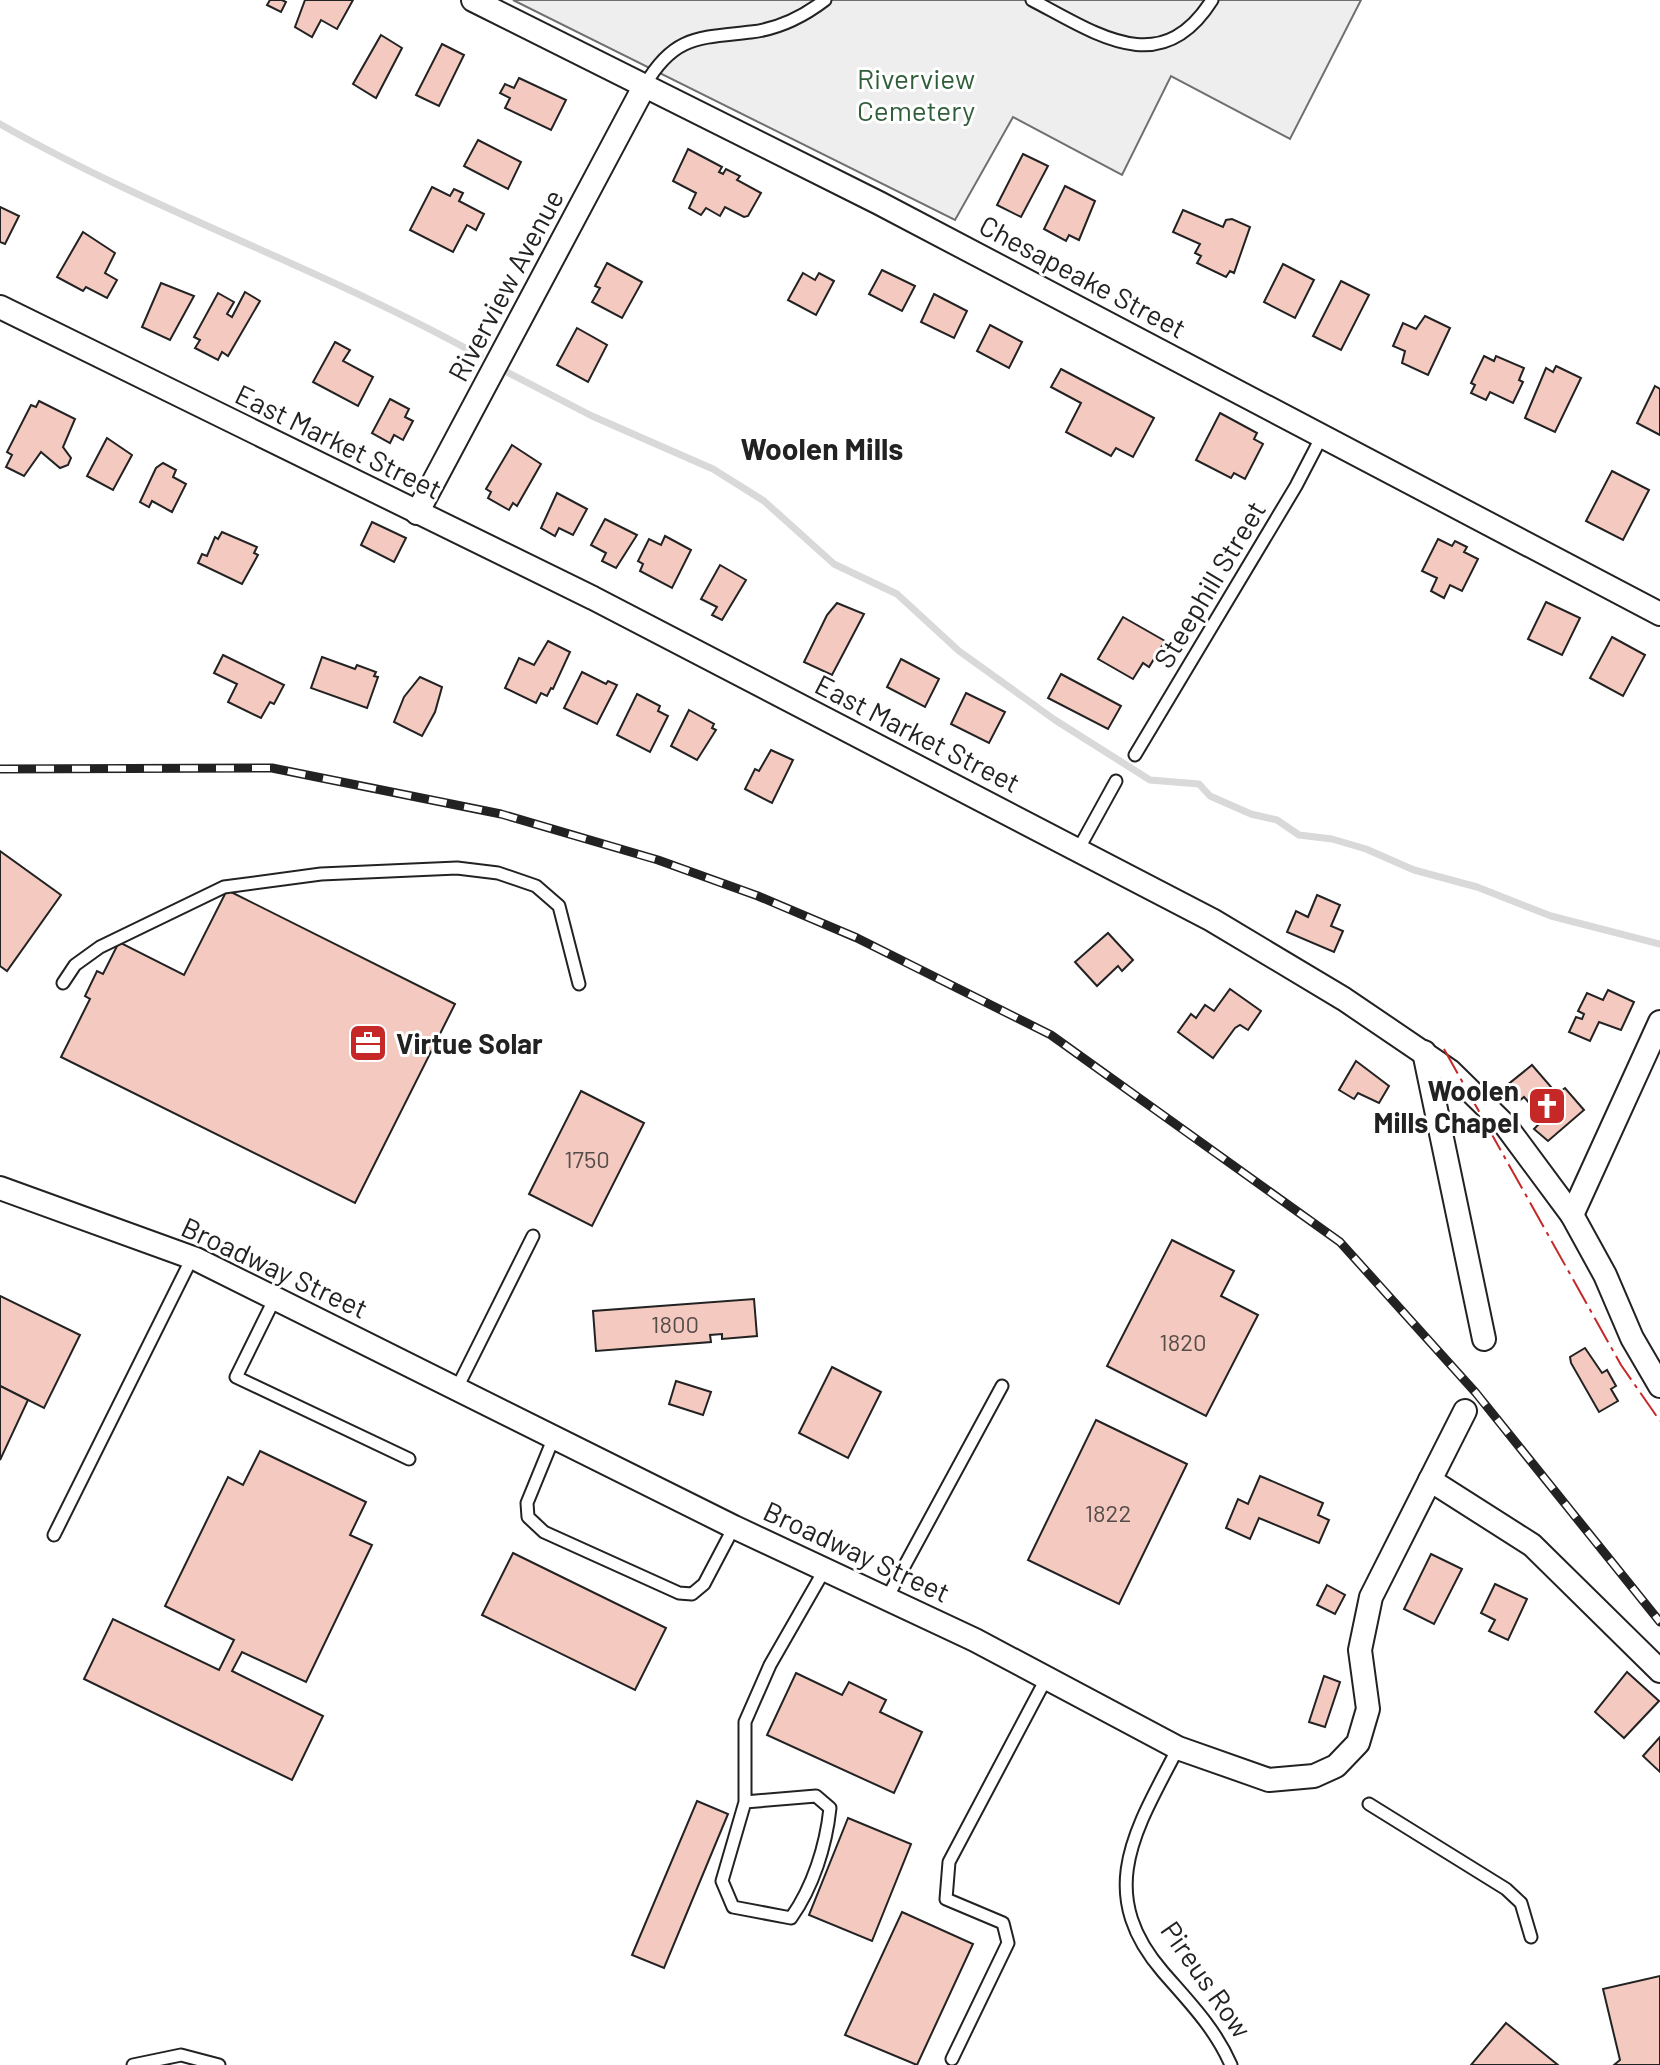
<svg xmlns="http://www.w3.org/2000/svg" width="1660" height="2065" font-family="Barlow,sans-serif">
	<style>
		.green { fill: #eee; stroke: #6f6f6f; stroke-width: 2 }
		.lines { fill: none; stroke-linecap: round; stroke-linejoin: round }
		.stream { stroke: #d9d9d9; stroke-width: 7 }
		.building { fill: #f3c9c0; stroke: #222; stroke-width: 2 }
		.service-casing { stroke: #222; stroke-width: 15 }
		.minor-casing { stroke: #222; stroke-width: 26 }
		.service { stroke: #fff; stroke-width: 11 }
		.minor { stroke: #fff; stroke-width: 22 }
		.rail-casing { stroke: #222; stroke-width: 9 }
		.rail { stroke: #fff; stroke-width: 6; stroke-dasharray: 18; stroke-linecap: butt }
		.power { stroke: #c62828; stroke-width: 2; stroke-dasharray: 28 6 4 6; stroke-linecap: butt }
		.labels { text-anchor: middle; dominant-baseline: central; stroke-width: 6; stroke-linejoin: round; paint-order: stroke }
		.number-label { font-size: 24px; fill: #564c4a }
		.park-label { font-size: 28px; fill: #2f5e38; stroke: #fff }
		.street-label { font-size: 28px; fill: #222; stroke: #fff }
		.poi-label { font-size: 28px; font-weight: bold; fill: #222; stroke: #fff; text-anchor: start }
		.neighbourhood-label { font-size: 30px; font-weight: bold; fill: #222; stroke: #fff }
	</style>
	<rect width="100%" height="100%" fill="#fff"/>
	<path class="green" d="M 513,0 L 1361,0 L 1290,139 L 1171,76 L 1122,175 L 1013,117 L 955,220 Z"/>
	<g class="lines">
		<g class="stream">
			<path d="M 0,124 C 155,212 324,269 480,356"/>
			<path d="M 507,372 L 592,416 L 713,469 L 764,501 L 834,564 L 897,594 L 959,651 L 1055,720 L 1150,780 L 1199,784 L 1210,796 L 1251,814 L 1277,820 L 1299,835 L 1332,839 L 1366,849 L 1414,870 L 1477,887 L 1551,916 L 1660,944"/>
		</g>
	</g>
	<g class="building">
		<path d="M 270,0 L 282,0 L 286,2 L 281,12 L 267,5 Z"/>
		<path d="M 305,0 L 353,0 L 337,29 L 321,20 L 312,37 L 295,27 Z"/>
		<path d="M 381,35 L 402,48 L 376,98 L 353,84 Z"/>
		<path d="M 442,44 L 464,55 L 439,106 L 416,95 Z"/>
		<path d="M 519,78 L 566,100 L 551,130 L 505,108 L 510,98 L 500,93 L 505,84 L 514,88 Z"/>
		<path d="M 478,140 L 521,162 L 508,189 L 464,166 Z"/>
		<path d="M 688,149 L 722,167 L 719,172 L 723,174 L 726,169 L 740,176 L 737,180 L 761,193 L 748,216 L 744,217 L 725,207 L 720,216 L 706,208 L 701,215 L 689,208 L 696,193 L 673,181 Z"/>
		<path d="M 1023,154 L 1048,166 L 1021,217 L 997,205 Z"/>
		<path d="M 1065,186 L 1095,201 L 1079,240 L 1069,235 L 1066,241 L 1044,229 Z"/>
		<path d="M 432,187 L 450,196 L 454,189 L 463,193 L 459,201 L 484,214 L 476,230 L 467,225 L 453,252 L 410,230 Z"/>
		<path d="M 0,207 L 19,216 L 5,244 L 0,242 Z"/>
		<path d="M 1183,210 L 1223,227 L 1226,220 L 1232,219 L 1250,227 L 1234,273 L 1230,271 L 1226,277 L 1197,263 L 1201,256 L 1195,253 L 1200,244 L 1173,232 Z"/>
		<path d="M 83,232 L 115,253 L 105,273 L 117,280 L 107,298 L 86,287 L 83,291 L 57,277 Z"/>
		<path d="M 607,263 L 642,282 L 622,318 L 592,302 L 600,288 L 595,286 Z"/>
		<path d="M 1283,264 L 1314,280 L 1295,318 L 1264,302 Z"/>
		<path d="M 882,270 L 915,286 L 902,311 L 869,294 Z"/>
		<path d="M 803,273 L 815,280 L 819,273 L 834,281 L 816,315 L 788,300 Z"/>
		<path d="M 1341,281 L 1369,295 L 1341,350 L 1313,336 Z"/>
		<path d="M 161,283 L 194,296 L 170,340 L 142,327 Z"/>
		<path d="M 245,292 L 260,301 L 228,356 L 222,352 L 218,360 L 195,348 L 200,340 L 194,337 L 218,293 L 234,302 L 227,314 L 232,317 Z"/>
		<path d="M 934,294 L 967,311 L 954,338 L 921,322 Z"/>
		<path d="M 1425,316 L 1450,328 L 1428,375 L 1402,363 L 1405,351 L 1393,346 L 1403,323 L 1416,329 Z"/>
		<path d="M 990,325 L 1022,342 L 1009,368 L 977,351 Z"/>
		<path d="M 577,328 L 607,345 L 588,382 L 557,365 Z"/>
		<path d="M 335,342 L 350,350 L 343,361 L 373,377 L 358,406 L 313,382 Z"/>
		<path d="M 1484,356 L 1494,361 L 1496,356 L 1524,368 L 1519,380 L 1523,382 L 1513,403 L 1490,392 L 1486,400 L 1471,393 L 1475,385 L 1471,383 Z"/>
		<path d="M 1556,366 L 1581,378 L 1555,432 L 1525,418 L 1546,368 L 1553,372 Z"/>
		<path d="M 1061,369 L 1154,418 L 1133,457 L 1116,448 L 1111,456 L 1066,432 L 1081,403 L 1051,387 Z"/>
		<path d="M 1655,386 L 1660,389 L 1660,435 L 1637,423 Z"/>
		<path d="M 390,399 L 409,409 L 405,417 L 413,421 L 403,440 L 394,435 L 390,443 L 372,433 Z"/>
		<path d="M 39,401 L 75,419 L 63,447 L 71,458 L 68,465 L 60,468 L 41,452 L 24,476 L 6,467 L 12,455 L 7,452 L 31,405 L 36,407 Z"/>
		<path d="M 1220,413 L 1257,433 L 1254,439 L 1263,444 L 1245,479 L 1234,473 L 1231,478 L 1196,460 Z"/>
		<path d="M 107,438 L 132,455 L 113,490 L 87,476 Z"/>
		<path d="M 512,445 L 541,464 L 517,506 L 513,503 L 509,510 L 488,498 L 491,492 L 486,489 Z"/>
		<path d="M 163,463 L 176,470 L 173,477 L 186,484 L 172,512 L 152,501 L 149,507 L 140,502 L 156,468 Z"/>
		<path d="M 1612,471 L 1649,490 L 1623,540 L 1586,521 Z"/>
		<path d="M 557,493 L 587,509 L 573,535 L 559,528 L 555,536 L 541,528 Z"/>
		<path d="M 605,519 L 637,535 L 616,568 L 602,561 L 606,553 L 591,545 Z"/>
		<path d="M 372,522 L 406,538 L 394,562 L 361,545 Z"/>
		<path d="M 222,532 L 257,547 L 254,553 L 258,555 L 242,584 L 198,563 L 202,554 L 207,556 L 215,537 L 218,539 Z"/>
		<path d="M 665,536 L 691,550 L 672,588 L 640,571 L 643,564 L 638,561 L 649,539 L 661,545 Z"/>
		<path d="M 1438,539 L 1452,546 L 1455,541 L 1467,547 L 1464,552 L 1478,559 L 1462,591 L 1450,585 L 1444,598 L 1431,591 L 1437,578 L 1422,571 Z"/>
		<path d="M 720,565 L 746,580 L 722,620 L 712,615 L 717,607 L 701,599 Z"/>
		<path d="M 1546,602 L 1580,618 L 1562,655 L 1528,639 Z"/>
		<path d="M 837,603 L 864,614 L 832,675 L 804,662 L 827,615 Z"/>
		<path d="M 1123,617 L 1165,641 L 1149,667 L 1143,663 L 1133,679 L 1098,659 Z"/>
		<path d="M 1612,637 L 1645,655 L 1623,696 L 1590,678 Z"/>
		<path d="M 548,641 L 570,652 L 553,689 L 551,688 L 547,696 L 541,693 L 536,703 L 505,688 L 519,658 L 534,665 Z"/>
		<path d="M 223,655 L 284,685 L 274,704 L 270,702 L 261,718 L 228,702 L 237,684 L 214,673 Z"/>
		<path d="M 322,657 L 355,669 L 357,665 L 376,672 L 374,676 L 378,677 L 367,708 L 311,688 Z"/>
		<path d="M 901,659 L 939,679 L 925,707 L 887,687 Z"/>
		<path d="M 582,672 L 606,684 L 608,681 L 617,685 L 597,724 L 564,708 Z"/>
		<path d="M 1061,674 L 1121,706 L 1108,729 L 1048,698 Z"/>
		<path d="M 420,677 L 442,687 L 435,712 L 422,736 L 394,722 L 404,697 Z"/>
		<path d="M 966,693 L 1005,712 L 989,743 L 951,724 Z"/>
		<path d="M 637,694 L 660,706 L 658,711 L 668,716 L 650,752 L 617,735 Z"/>
		<path d="M 689,710 L 714,724 L 712,728 L 716,730 L 697,760 L 671,746 Z"/>
		<path d="M 771,750 L 793,760 L 772,803 L 745,789 L 755,769 L 759,771 Z"/>
		<path d="M 0,851 L 61,895 L 7,971 L 0,966 Z"/>
		<path d="M 227,890 L 455,1004 L 355,1203 L 61,1057 L 90,999 L 85,996 L 97,971 L 103,974 L 119,942 L 184,975 Z"/>
		<path d="M 1317,895 L 1340,905 L 1331,926 L 1343,931 L 1334,952 L 1287,932 L 1296,911 L 1308,917 Z"/>
		<path d="M 1108,933 L 1133,960 L 1122,971 L 1118,966 L 1097,986 L 1075,962 Z"/>
		<path d="M 1230,989 L 1261,1011 L 1248,1030 L 1240,1025 L 1235,1028 L 1213,1058 L 1178,1032 L 1191,1014 L 1196,1018 L 1205,1005 L 1214,1011 Z"/>
		<path d="M 1608,990 L 1634,1002 L 1621,1030 L 1599,1022 L 1590,1041 L 1569,1032 L 1576,1017 L 1582,1019 L 1584,1014 L 1578,1011 L 1587,993 L 1603,1000 Z"/>
		<path d="M 1356,1061 L 1389,1086 L 1379,1103 L 1358,1093 L 1354,1099 L 1339,1090 Z"/>
		<path d="M 1532,1065 L 1557,1094 L 1565,1088 L 1584,1110 L 1548,1141 L 1534,1129 L 1538,1125 L 1531,1117 L 1537,1112 L 1524,1097 L 1519,1101 L 1506,1086 Z"/>
		<path d="M 581,1091 L 644,1123 L 592,1226 L 529,1194 Z"/>
		<path d="M 1172,1240 L 1234,1271 L 1221,1296 L 1258,1315 L 1206,1416 L 1107,1366 Z"/>
		<path d="M 0,1296 L 80,1335 L 44,1408 L 0,1386 Z"/>
		<path d="M 754,1299 L 757,1336 L 722,1339 L 722,1334 L 710,1335 L 711,1342 L 596,1351 L 593,1311 Z"/>
		<path d="M 1585,1348 L 1602,1373 L 1607,1370 L 1616,1386 L 1611,1389 L 1618,1401 L 1599,1412 L 1571,1363 L 1570,1357 Z"/>
		<path d="M 832,1367 L 881,1392 L 848,1458 L 799,1433 Z"/>
		<path d="M 676,1381 L 711,1392 L 703,1415 L 669,1404 Z"/>
		<path d="M 0,1386 L 28,1400 L 0,1460 Z"/>
		<path d="M 1096,1420 L 1187,1464 L 1119,1604 L 1028,1560 Z"/>
		<path d="M 260,1451 L 366,1502 L 350,1535 L 372,1545 L 306,1682 L 242,1652 L 232,1671 L 323,1716 L 292,1780 L 84,1679 L 113,1619 L 219,1670 L 234,1640 L 165,1606 L 228,1477 L 243,1485 Z"/>
		<path d="M 1260,1476 L 1323,1503 L 1318,1515 L 1329,1520 L 1319,1543 L 1259,1518 L 1250,1539 L 1226,1528 L 1238,1499 L 1248,1504 Z"/>
		<path d="M 513,1553 L 666,1628 L 635,1690 L 482,1615 Z"/>
		<path d="M 1431,1554 L 1462,1569 L 1434,1624 L 1404,1609 Z"/>
		<path d="M 1495,1584 L 1527,1599 L 1508,1640 L 1489,1631 L 1495,1620 L 1481,1613 Z"/>
		<path d="M 1327,1585 L 1345,1595 L 1335,1614 L 1317,1605 Z"/>
		<path d="M 1627,1672 L 1659,1701 L 1624,1738 L 1595,1712 Z"/>
		<path d="M 796,1673 L 842,1695 L 849,1682 L 886,1700 L 880,1712 L 922,1732 L 894,1793 L 767,1735 Z"/>
		<path d="M 1324,1676 L 1340,1682 L 1325,1727 L 1309,1722 Z"/>
		<path d="M 1660,1737 L 1660,1772 L 1643,1756 Z"/>
		<path d="M 697,1801 L 728,1814 L 664,1968 L 632,1955 Z"/>
		<path d="M 848,1818 L 911,1844 L 872,1941 L 809,1915 Z"/>
		<path d="M 902,1912 L 973,1944 L 917,2065 L 845,2035 Z"/>
		<path d="M 1660,1976 L 1660,2065 L 1614,2065 L 1620,2060 L 1603,1989 Z"/>
		<path d="M 1506,2023 L 1558,2065 L 1471,2065 Z"/>
	</g>
	<g class="lines">
		<g class="service-casing">
			<g id="service">
				<path d="M 1032,0 C 1097,34 1161,81 1212,0"/>
				<path d="M 645,85 C 674,35 699,38 751,32 C 778,29 804,16 825,0"/>
				<path d="M 1135,755 L 1296,486 L 1322,436"/>
				<path d="M 1078,850 L 1116,781"/>
				<path d="M 63,983 L 75,965 L 100,947 L 224,887 L 321,874 L 457,868 L 498,873 L 536,886 L 559,906 L 579,984"/>
				<path d="M 275,1298 L 236,1377 L 409,1459"/>
				<path d="M 457,1388 L 533,1236"/>
				<path d="M 554,1437 L 527,1503 L 528,1517 L 544,1532 L 679,1593 L 692,1594 L 704,1584 L 734,1527"/>
				<path d="M 54,1535 L 192,1258"/>
				<path d="M 887,1598 L 1002,1386"/>
				<path d="M 1178,1748 C 1137,1828 1093,1891 1163,1972 C 1189,2002 1215,2028 1231,2065"/>
				<path d="M 745,1802 L 816,1796 L 830,1808 C 826,1846 813,1887 791,1918 L 733,1907 L 722,1881 L 745,1802 L 745,1722 L 770,1665 L 825,1569"/>
				<path d="M 1369,1804 L 1506,1889 L 1521,1903 L 1531,1937"/>
				<path d="M 952,2059 L 1008,1943 L 1003,1923 L 946,1899 L 949,1862 L 1047,1677"/>
				<path d="M 133,2065 L 181,2055 L 219,2065"/>
			</g>
		</g>
		<g class="minor-casing">
			<g id="minor">
				<path d="M 473,0 L 879,203 L 1660,614"/>
				<path d="M 0,307 L 593,598 L 1212,920 L 1344,999 L 1450,1071 L 1506,1126 L 1572,1215 L 1605,1275 L 1632,1338 L 1660,1386"/>
				<path d="M 417,513 L 645,85"/>
				<path d="M 1424,1052 L 1484,1339"/>
				<path d="M 0,1188 L 196,1259 L 734,1527 L 975,1640 L 1178,1748 L 1269,1780 L 1314,1776 L 1336,1766 L 1358,1743 L 1368,1709 L 1360,1650 L 1371,1597 L 1465,1411"/>
				<path d="M 1572,1215 L 1660,1022"/>
				<path d="M 1430,1480 L 1532,1545 L 1660,1671"/>
			</g>
		</g>
		<use href="#service" class="service"/>
		<use href="#minor" class="minor"/>
		<g class="rail-casing">
			<path id="rail" d="M 0,769 L 272,768 L 501,814 L 658,860 L 758,896 L 857,938 L 1051,1035 L 1340,1242 L 1476,1393 L 1660,1622"/>
		</g>
		<use href="#rail" class="rail"/>
		<path class="power" d="M 1444,1049 L 1621,1365 L 1660,1421"/>
	</g>
	<defs>
		<g id="office-square" transform="scale(2)"><rect x="-9" y="-9" width="18" height="18" rx="4" fill="#c62828" stroke="#fff"/><path d="M-6-3h4V-5.5h4V-3h4V5H-6ZM-1-4.5V-3h2v-1.5ZM-6 0V1H6V0Z" fill="#fff"/></g>
		<g id="church-square" transform="scale(2)"><rect x="-9" y="-9" width="18" height="18" rx="4" fill="#c62828" stroke="#fff"/><path d="M-1.2-6h2.4v3.5h3.3v2.4h-3.3V6h-2.4V-.1h-3.3v-2.4h3.3Z" fill="#fff"/></g>
	</defs>
	<g fill-rule="evenodd">
		<use href="#office-square" x="368" y="1043"/>
		<use href="#church-square" x="1547" y="1106"/>
	</g>
	<g class="labels">
		<g class="number-label">
			<text x="587" y="1158">1750</text>
			<text x="675" y="1323">1800</text>
			<text x="1183" y="1341">1820</text>
			<text x="1108" y="1512">1822</text>
		</g>
		<g class="park-label">
			<text x="916" y="78">Riverview<tspan x="916" dy="32">Cemetery</tspan></text>
		</g>
		<g class="street-label">
			<text transform="translate(1083 276) rotate(28)">Chesapeake Street</text>
			<text transform="translate(505 285) rotate(-62)">Riverview Avenue</text>
			<text transform="translate(339 441) rotate(26)">East Market Street</text>
			<text transform="translate(1209 584) rotate(-59)">Steephill Street</text>
			<text transform="translate(918 733) rotate(27)">East Market Street</text>
			<text transform="translate(275 1267) rotate(25)">Broadway Street</text>
			<text transform="translate(857 1551) rotate(25)">Broadway Street</text>
			<text transform="translate(1207 1979) rotate(55)">Pireus Row</text>
		</g>
		<g class="poi-label">
			<text x="396" y="1043">Virtue Solar</text>
			<text x="1519" y="1090" text-anchor="end">Woolen<tspan x="1519" dy="32">Mills Chapel</tspan></text>
		</g>
		<g class="neighbourhood-label">
			<text x="822" y="448">Woolen Mills</text>
		</g>
	</g>
</svg>
